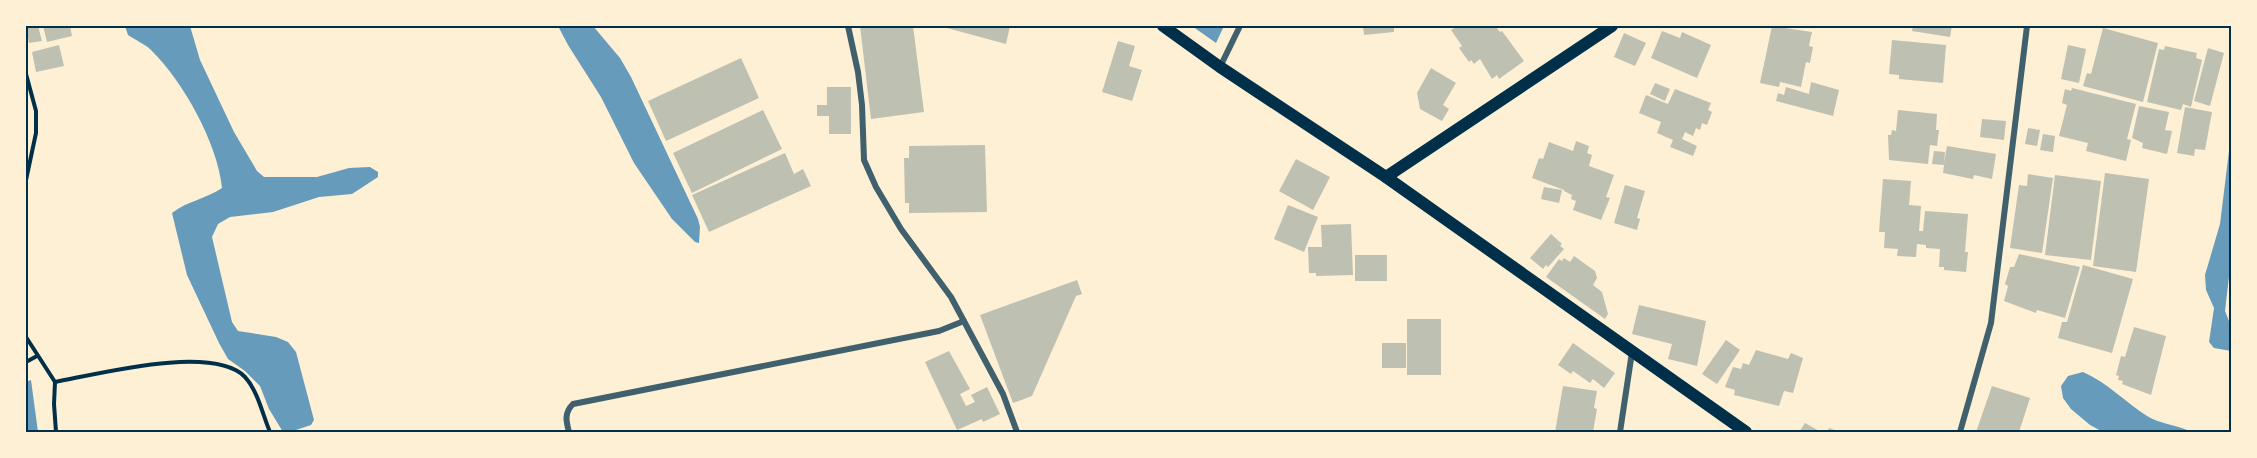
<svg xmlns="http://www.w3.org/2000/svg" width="2257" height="458" font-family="'Sofia Sans Condensed',sans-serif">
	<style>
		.water { fill: #669bbc }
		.building { fill: #bec0b2 }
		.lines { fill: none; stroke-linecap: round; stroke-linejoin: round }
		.path { stroke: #003049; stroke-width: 4 }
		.minor { stroke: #3f606c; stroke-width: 6 }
		.secondary { stroke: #003049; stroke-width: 12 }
		.neatline { fill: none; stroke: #003049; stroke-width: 2 }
	</style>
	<rect width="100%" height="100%" fill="#fdf0d5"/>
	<g class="water">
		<path d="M 125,26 L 190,26 L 200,60 L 234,132 L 257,171 L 264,177 L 317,177 L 349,168 L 370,167 L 378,172 L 378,177 L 352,194 L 319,197 L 273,212 L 230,217 L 218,224 L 212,237 L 232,322 L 238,331 L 276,337 L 288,342 L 296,352 L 314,420 L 311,425 L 290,432 L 283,432 L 269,409 L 260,386 L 245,371 L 228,359 L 219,343 L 187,275 L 172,213 C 187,201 206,199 222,188 C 218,144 183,81 151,50 C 145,44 135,40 128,35 Z"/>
		<path d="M 558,26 L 593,26 L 620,58 L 631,77 L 698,219 L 700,227 L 699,243 L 695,242 L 672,219 L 634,163 L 601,97 L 568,45 Z"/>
		<path d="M 1192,26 L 1224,26 L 1216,43 Z"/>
		<path d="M 2231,135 L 2232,251 L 2225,311 L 2231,326 L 2231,351 L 2214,348 L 2209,342 L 2214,308 L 2206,290 L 2205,275 L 2220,224 Z"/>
		<path d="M 2083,372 C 2108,383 2125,402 2147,416 C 2160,424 2178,425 2192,432 L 2103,432 L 2090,425 L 2071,409 L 2063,398 L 2061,386 L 2068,376 Z"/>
		<path d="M 31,380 L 38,432 L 26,432 L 26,382 Z"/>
	</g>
	<g class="building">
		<path d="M 26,26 L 38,26 L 42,41 L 29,43 Z"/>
		<path d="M 43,26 L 70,26 L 72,36 L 47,42 Z"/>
		<path d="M 860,26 L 913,26 L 924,112 L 871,119 Z"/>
		<path d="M 947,26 L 1010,26 L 1006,44 L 947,28 Z"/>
		<path d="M 1363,26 L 1394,26 L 1394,32 L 1364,35 Z"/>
		<path d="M 1458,26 L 1495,26 L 1500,32 L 1502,31 L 1524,61 L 1499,79 L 1497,75 L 1492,79 L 1480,59 L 1474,64 L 1471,60 L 1469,62 L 1459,48 L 1462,46 L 1451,30 Z"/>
		<path d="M 1772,26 L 1812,32 L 1809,46 L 1813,47 L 1810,63 L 1806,62 L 1801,87 L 1780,82 L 1779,87 L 1760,83 Z"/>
		<path d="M 1913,26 L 1952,26 L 1950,37 L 1912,31 Z"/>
		<path d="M 2103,28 L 2158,43 L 2143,102 L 2083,86 L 2087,73 L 2091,74 Z"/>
		<path d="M 1662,31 L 1680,38 L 1682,32 L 1711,45 L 1697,78 L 1651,58 Z"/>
		<path d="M 1624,33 L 1646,43 L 1635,66 L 1614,57 Z"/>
		<path d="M 1892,40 L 1946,45 L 1943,83 L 1899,79 L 1899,75 L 1889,74 Z"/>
		<path d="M 1118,41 L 1135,46 L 1129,66 L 1142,70 L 1132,101 L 1102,92 Z"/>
		<path d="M 59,45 L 64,66 L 36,72 L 32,52 Z"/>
		<path d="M 2068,45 L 2086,49 L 2079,83 L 2061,79 Z"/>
		<path d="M 2165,46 L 2197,53 L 2196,58 L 2202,60 L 2191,107 L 2183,104 L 2181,110 L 2147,102 L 2159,49 L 2164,50 Z"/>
		<path d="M 2208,48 L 2224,53 L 2210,106 L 2194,101 Z"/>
		<path d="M 741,58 L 759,98 L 666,141 L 648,101 Z"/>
		<path d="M 1431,68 L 1456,83 L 1443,105 L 1449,109 L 1442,121 L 1420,109 L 1417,93 Z"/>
		<path d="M 1811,82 L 1839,90 L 1833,116 L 1776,101 L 1778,93 L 1784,95 L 1786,87 L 1809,94 Z"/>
		<path d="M 1655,83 L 1670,89 L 1665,101 L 1650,94 Z"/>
		<path d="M 827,87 L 851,87 L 851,134 L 829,134 L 829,116 L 817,116 L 817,105 L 827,105 Z"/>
		<path d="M 2072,88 L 2136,104 L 2127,139 L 2131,140 L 2126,161 L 2086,151 L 2088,143 L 2059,136 L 2067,105 L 2062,103 L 2065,89 L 2071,91 Z"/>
		<path d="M 1675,89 L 1711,103 L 1708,110 L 1712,112 L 1707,125 L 1702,123 L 1700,130 L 1696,128 L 1693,136 L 1685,132 L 1682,139 L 1697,146 L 1693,156 L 1670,147 L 1673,140 L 1657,133 L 1661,122 L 1639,113 L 1646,95 L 1668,104 Z"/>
		<path d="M 2139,106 L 2169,112 L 2165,130 L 2172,131 L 2167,154 L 2142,148 L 2143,143 L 2132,138 Z"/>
		<path d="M 2185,107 L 2212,112 L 2205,150 L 2195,149 L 2194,156 L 2177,153 Z"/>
		<path d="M 763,110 L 782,149 L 692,193 L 673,153 Z"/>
		<path d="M 1898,110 L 1937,114 L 1936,130 L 1939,130 L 1937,146 L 1930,145 L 1928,164 L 1889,160 L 1888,135 L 1891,135 L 1892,130 L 1896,131 Z"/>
		<path d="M 1982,119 L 2006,121 L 2004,140 L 1980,137 Z"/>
		<path d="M 2028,128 L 2040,130 L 2037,146 L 2025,144 Z"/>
		<path d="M 2043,134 L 2055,136 L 2053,152 L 2040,150 Z"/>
		<path d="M 1576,141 L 1589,146 L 1587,153 L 1592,155 L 1589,166 L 1614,175 L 1606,197 L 1610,198 L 1601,220 L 1573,210 L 1576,201 L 1571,199 L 1572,195 L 1564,191 L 1564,190 L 1532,178 L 1539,158 L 1543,159 L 1549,142 L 1573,151 Z"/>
		<path d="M 985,145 L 987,212 L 909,213 L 909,203 L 905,203 L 904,158 L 909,158 L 909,146 Z"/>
		<path d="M 1947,146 L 1996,154 L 1992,179 L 1974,175 L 1973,179 L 1943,173 L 1944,165 L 1932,164 L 1934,151 L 1945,152 L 1944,163 Z"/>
		<path d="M 785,153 L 794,174 L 803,169 L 811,186 L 709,232 L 692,195 Z"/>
		<path d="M 1296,159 L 1330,177 L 1313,210 L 1279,191 Z"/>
		<path d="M 2105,173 L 2149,179 L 2136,272 L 2093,266 Z"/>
		<path d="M 2028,174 L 2053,178 L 2042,253 L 2010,248 L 2019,185 L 2027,186 Z"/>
		<path d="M 2055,175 L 2101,181 L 2091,260 L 2045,255 Z"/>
		<path d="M 1883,179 L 1911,181 L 1909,205 L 1921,206 L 1919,231 L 1923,231 L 1925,211 L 1968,214 L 1965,252 L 1968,252 L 1966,272 L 1944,270 L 1944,267 L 1939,267 L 1940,249 L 1926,248 L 1926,245 L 1917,244 L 1916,257 L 1897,256 L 1898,249 L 1884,248 L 1885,232 L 1879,232 Z"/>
		<path d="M 1625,185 L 1645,191 L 1637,218 L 1640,219 L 1637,230 L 1614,223 Z"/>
		<path d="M 1544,187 L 1562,190 L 1559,203 L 1541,199 Z"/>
		<path d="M 1288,205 L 1318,217 L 1304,252 L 1274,239 Z"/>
		<path d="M 1351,224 L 1353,275 L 1316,276 L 1316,273 L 1309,273 L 1308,247 L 1322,247 L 1321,225 Z"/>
		<path d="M 1551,234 L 1562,244 L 1560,246 L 1564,249 L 1548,267 L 1546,265 L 1543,269 L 1530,258 Z"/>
		<path d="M 2019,254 L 2080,267 L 2065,318 L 2037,310 L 2036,313 L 2004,301 L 2008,286 L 2005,284 L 2010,267 L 2014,267 Z"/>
		<rect x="1355" y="255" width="32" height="26"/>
		<path d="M 1574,256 L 1595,271 L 1597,278 L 1593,285 L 1602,292 L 1608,314 L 1605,319 L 1546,277 L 1559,259 L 1562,261 L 1564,258 L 1570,262 Z"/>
		<path d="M 2083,265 L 2133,279 L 2112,353 L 2058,338 L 2062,322 L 2067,322 Z"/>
		<path d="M 1077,280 L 1082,294 L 1076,296 L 1032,396 L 1013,403 L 980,315 Z"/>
		<path d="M 1639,305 L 1706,321 L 1697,366 L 1668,359 L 1672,344 L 1632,334 Z"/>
		<rect x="1407" y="319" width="34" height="56"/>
		<path d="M 2134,327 L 2166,336 L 2151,395 L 2122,384 L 2123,381 L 2118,380 L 2119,376 L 2116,375 L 2121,356 L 2125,357 Z"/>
		<path d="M 1726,340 L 1740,350 L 1717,384 L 1702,374 Z"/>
		<rect x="1382" y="343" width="24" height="25"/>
		<path d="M 1573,343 L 1615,373 L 1604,388 L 1593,379 L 1590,383 L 1573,371 L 1571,374 L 1558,365 Z"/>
		<path d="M 1756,350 L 1788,359 L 1791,353 L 1803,358 L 1793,393 L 1784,391 L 1779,406 L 1734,395 L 1735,390 L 1725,387 L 1733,367 L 1741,369 L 1743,363 L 1749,365 Z"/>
		<path d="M 949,351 L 970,389 L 960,394 L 966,406 L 975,402 L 971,395 L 987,387 L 1000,414 L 983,422 L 982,419 L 957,430 L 925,362 Z"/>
		<path d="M 1563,386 L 1597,391 L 1594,408 L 1597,409 L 1593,432 L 1555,432 Z"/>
		<path d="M 1992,386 L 2030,398 L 2019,432 L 1976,432 Z"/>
		<path d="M 1805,423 L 1821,432 L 1799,432 Z"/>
		<path d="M 1829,428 L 1841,432 L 1827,432 Z"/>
	</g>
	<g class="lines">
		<g class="path">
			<path d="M 26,74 L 36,111 L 36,133 L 26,180"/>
			<path d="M 26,337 L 55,382 C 98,374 213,344 245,377 C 258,391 263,416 270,432"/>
			<path d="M 26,362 L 37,356"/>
			<path d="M 55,382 L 54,404 L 56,432"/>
		</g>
		<g class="minor">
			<path d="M 848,26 L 858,72 L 862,105 L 864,160 L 876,187 L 901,229 L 951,297 L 1003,394 L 1017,432"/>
			<path d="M 1220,67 L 1240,26"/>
			<path d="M 569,432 C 566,421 564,413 573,404 L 939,331 L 964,321"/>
			<path d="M 1620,432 L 1632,352"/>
			<path d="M 1960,432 L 1991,323 L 2027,26"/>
		</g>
		<g class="secondary">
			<path d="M 1163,26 L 1220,67 L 1386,177 L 1746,432"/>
			<path d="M 1386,177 L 1612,26"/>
		</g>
	</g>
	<rect width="2257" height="458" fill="none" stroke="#fdf0d5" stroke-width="54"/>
	<rect x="27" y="27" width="2203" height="404" class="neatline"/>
</svg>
